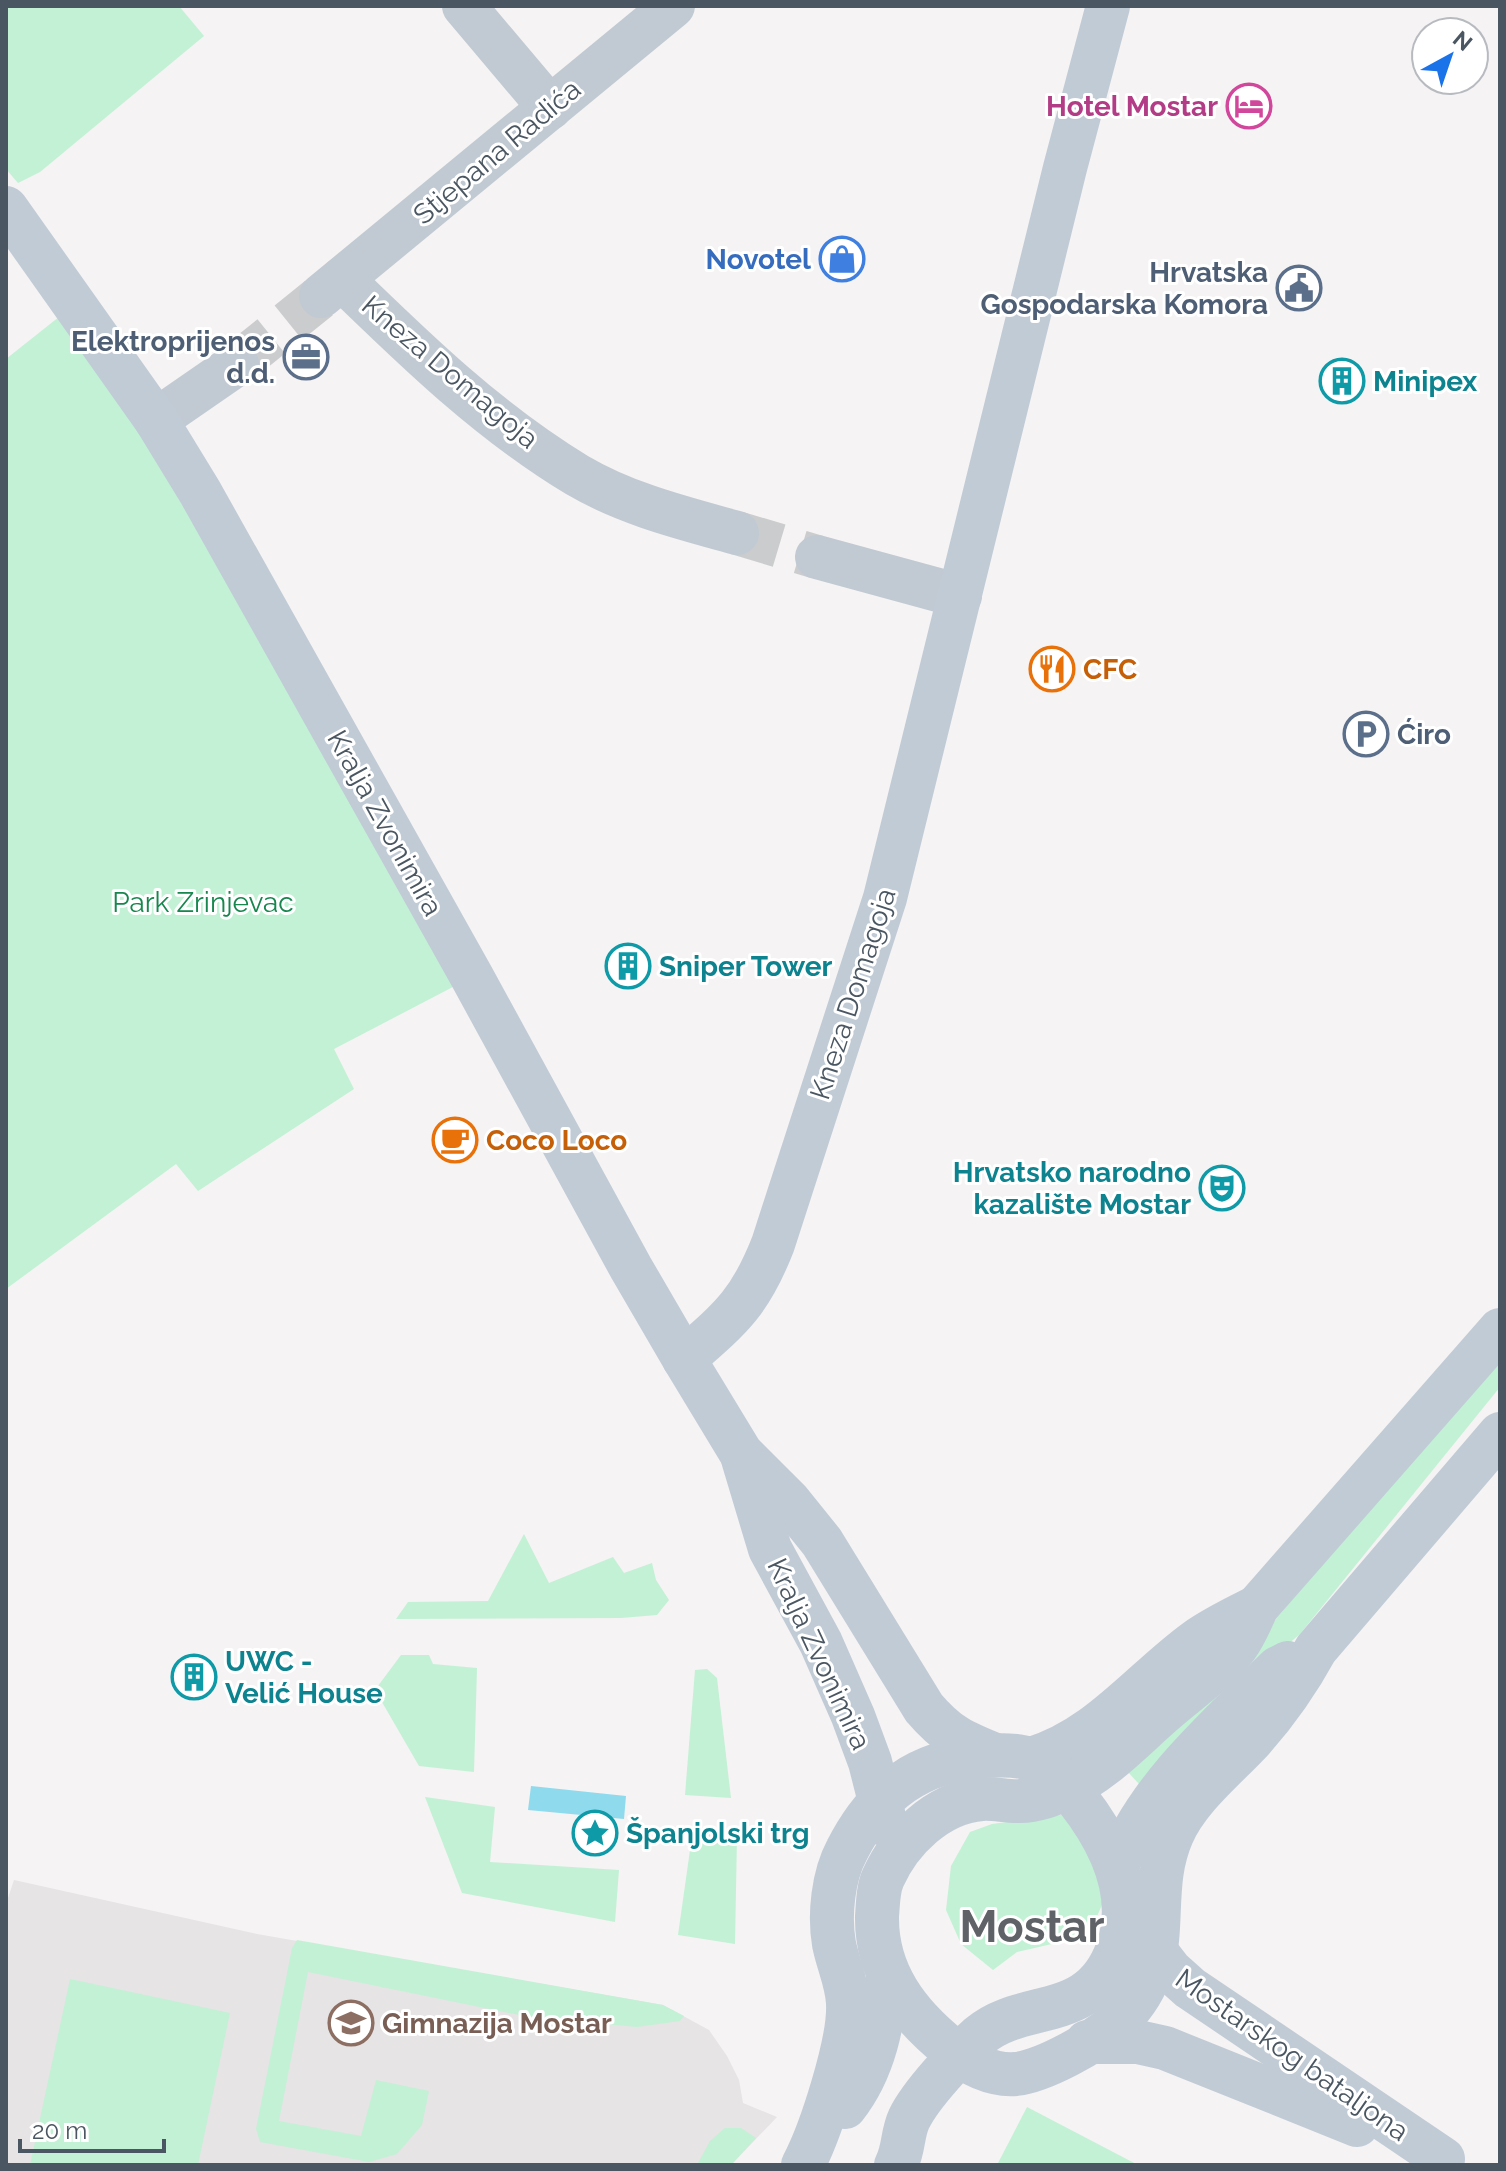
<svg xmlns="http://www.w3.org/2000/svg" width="1506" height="2171" font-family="Raleway,sans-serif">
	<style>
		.education { fill: #e6e4e5 }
		.green { fill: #c3f1d5 }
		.water { fill: #90daee }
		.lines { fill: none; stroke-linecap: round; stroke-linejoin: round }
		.street-tunnel { stroke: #caccce; stroke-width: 44; stroke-dasharray: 44 22; stroke-linecap: butt }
		.street { stroke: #c1cad2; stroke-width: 44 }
		.secondary { stroke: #c1cbd6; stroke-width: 44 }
		.labels { text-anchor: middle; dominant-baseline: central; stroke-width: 6; stroke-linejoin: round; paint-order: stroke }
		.hotel-label { font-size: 28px; font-weight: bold; fill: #b23c85; stroke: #fff; text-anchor: end }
		.street-label { font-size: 28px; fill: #4a5661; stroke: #fff }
		.shop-label { font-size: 28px; font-weight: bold; fill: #366cbe; stroke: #fff; text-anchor: end }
		.service-label { font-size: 28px; font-weight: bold; fill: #4e5e75; stroke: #fff; text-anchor: end }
		.culture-label { font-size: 28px; font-weight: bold; fill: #0d838f; stroke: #fff; text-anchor: start }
		.food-label { font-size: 28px; font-weight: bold; fill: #c56008; stroke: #fff; text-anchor: start }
		.park-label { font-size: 28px; fill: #17864f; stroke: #fff }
		.education-label { font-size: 28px; font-weight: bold; fill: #785e54; stroke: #fff; text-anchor: start }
		.town-label { font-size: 44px; font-weight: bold; fill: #5f6368; stroke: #fff }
	</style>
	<rect width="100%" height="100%" fill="#f5f3f3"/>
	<path class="education" d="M 14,1880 L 257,1934 L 663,2005 L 709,2030 L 727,2056 L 739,2080 L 743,2103 L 777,2117 L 731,2165 L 6,2165 L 6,1904 Z"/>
	<g class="green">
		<path d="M 6,6 L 179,6 L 204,36 L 40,172 L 18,183 L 6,169 Z"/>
		<path d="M 74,305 L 472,977 L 334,1049 L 354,1089 L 198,1191 L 176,1164 L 6,1289 L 6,359 Z"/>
		<path d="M 1500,1354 L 1500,1387 L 1300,1634 L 1266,1663 L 1149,1795 L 1128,1772 L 1275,1620 Z"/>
		<path d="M 524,1534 L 549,1583 L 613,1557 L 624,1573 L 652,1563 L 656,1580 L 669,1600 L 657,1615 L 621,1618 L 396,1619 L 408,1602 L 488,1601 Z"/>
		<path d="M 401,1655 L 429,1655 L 433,1664 L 477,1668 L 474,1772 L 419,1766 L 375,1690 Z"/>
		<path d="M 707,1669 L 717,1678 L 731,1798 L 685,1795 L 695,1670 Z"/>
		<path d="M 425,1797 L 495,1807 L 490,1862 L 619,1870 L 615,1922 L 462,1893 Z"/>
		<path d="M 1084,1812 L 1108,1891 L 1095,1921 L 1065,1941 L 1017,1952 L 993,1970 L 961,1944 L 946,1910 L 951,1866 L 970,1832 L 992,1824 Z"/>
		<path d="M 702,1827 L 725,1829 L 737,1836 L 735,1944 L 678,1935 L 691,1843 Z"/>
		<path d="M 297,1940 L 663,2005 L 684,2016 L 680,2021 L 637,2027 L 529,2017 L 308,1972 L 279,2121 L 361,2136 L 376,2080 L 429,2091 L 422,2125 L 397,2154 L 369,2162 L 260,2142 L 256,2129 L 292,1948 Z"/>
		<path d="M 70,1979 L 230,2013 L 198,2165 L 30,2165 Z"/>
		<path d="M 1027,2107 L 1138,2165 L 997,2165 Z"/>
		<path d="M 725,2128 L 741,2128 L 756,2138 L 731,2165 L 697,2165 L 710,2141 Z"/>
	</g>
	<path class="water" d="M 531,1786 L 626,1796 L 624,1819 L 528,1810 Z"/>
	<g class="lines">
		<g class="street-tunnel">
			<path d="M 237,364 L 319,298"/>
			<path d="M 737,533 L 817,557"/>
		</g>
		<g class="street">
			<path d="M 464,6 L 550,108"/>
			<path d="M 342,279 C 415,350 489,422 577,475 C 626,504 683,518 737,533"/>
			<path d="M 321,296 L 673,6"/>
			<path d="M 156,420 L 237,364"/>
			<path d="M 817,557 L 960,596"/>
		</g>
		<g class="secondary">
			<path d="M 6,208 L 156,420 L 200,492 L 472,977 L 631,1268 L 684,1359 L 741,1453 L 789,1501 L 822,1542 L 924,1708 C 947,1735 962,1742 995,1755"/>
			<path d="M 1500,1330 L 1257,1607 C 1251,1620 1245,1635 1236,1647 C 1216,1672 1187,1692 1163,1713 C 1133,1739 1102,1773 1065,1789 C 1051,1795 1036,1801 1021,1801 C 1008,1802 995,1798 982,1799 C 938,1802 900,1840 883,1878 C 878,1889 878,1904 877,1916 C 876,1973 908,2014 950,2048 C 968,2063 991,2076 1016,2074 C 1043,2071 1094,2043 1115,2024 C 1182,1963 1143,1902 1172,1835 C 1188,1798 1225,1769 1252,1740 C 1277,1712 1298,1682 1316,1649 L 1500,1434"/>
			<path d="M 684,1359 C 731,1318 750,1303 773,1244 L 885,898 L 1065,168 L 1108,6"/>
			<path d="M 743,1459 L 770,1549 L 821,1643 L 853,1716 L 870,1762 L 886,1825"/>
			<path d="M 1031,1759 C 1099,1739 1141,1681 1196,1641 C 1214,1628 1235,1618 1255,1608"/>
			<path d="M 1117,1867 C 1146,1789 1220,1725 1278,1668 L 1288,1663"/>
			<path d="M 1143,1935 L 1171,1971 L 1190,1988 L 1443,2159"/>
			<path d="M 1087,2042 L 1138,2042 L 1165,2048 L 1357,2125"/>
			<path d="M 845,2107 C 875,2069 883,2022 888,1975"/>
			<path d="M 803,2165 C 821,2131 850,2041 848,2003 C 847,1982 838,1964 834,1944 C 829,1915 833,1876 847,1850 C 877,1791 919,1761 984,1756 C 1000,1755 1018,1754 1032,1760 C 1051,1767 1066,1783 1077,1799 C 1110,1841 1137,1895 1117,1950 C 1090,2024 1024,1998 979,2036 C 959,2054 921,2094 909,2119 C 902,2134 904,2150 896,2165"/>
		</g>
	</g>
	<defs>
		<g id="hotel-ring" transform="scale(2.3)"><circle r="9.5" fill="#fff" stroke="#d1479c" stroke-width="1.5"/><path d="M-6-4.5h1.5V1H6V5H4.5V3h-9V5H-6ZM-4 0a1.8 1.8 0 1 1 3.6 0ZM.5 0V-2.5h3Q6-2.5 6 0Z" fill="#d1479c"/></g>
		<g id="shop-ring" transform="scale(2.3)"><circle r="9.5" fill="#fff" stroke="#3f7fe0" stroke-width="1.5"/><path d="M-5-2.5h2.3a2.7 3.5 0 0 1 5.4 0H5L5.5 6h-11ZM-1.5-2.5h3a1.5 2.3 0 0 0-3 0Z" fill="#3f7fe0"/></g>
		<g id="civic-ring" transform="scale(2.3)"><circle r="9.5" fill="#fff" stroke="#5c6f8a" stroke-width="1.5"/><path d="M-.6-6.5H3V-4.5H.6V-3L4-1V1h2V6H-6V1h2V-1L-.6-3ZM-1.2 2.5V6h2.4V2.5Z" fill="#5c6f8a"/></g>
		<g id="office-ring" transform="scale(2.3)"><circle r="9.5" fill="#fff" stroke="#5c6f8a" stroke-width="1.5"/><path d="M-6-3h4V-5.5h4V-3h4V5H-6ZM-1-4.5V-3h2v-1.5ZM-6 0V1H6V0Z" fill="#5c6f8a"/></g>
		<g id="building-ring" transform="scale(2.3)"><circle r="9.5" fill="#fff" stroke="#0f9aa8" stroke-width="1.5"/><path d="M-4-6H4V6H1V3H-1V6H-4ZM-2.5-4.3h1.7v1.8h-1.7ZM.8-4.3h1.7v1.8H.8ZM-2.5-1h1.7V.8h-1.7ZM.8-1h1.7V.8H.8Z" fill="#0f9aa8"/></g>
		<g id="restaurant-ring" transform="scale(2.3)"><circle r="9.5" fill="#fff" stroke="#e8710a" stroke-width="1.5"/><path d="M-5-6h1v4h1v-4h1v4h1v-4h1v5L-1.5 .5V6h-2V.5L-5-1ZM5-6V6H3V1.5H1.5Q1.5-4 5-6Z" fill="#e8710a"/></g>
		<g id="parking-ring" transform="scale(2.3)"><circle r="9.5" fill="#fff" stroke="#5c6f8a" stroke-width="1.5"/><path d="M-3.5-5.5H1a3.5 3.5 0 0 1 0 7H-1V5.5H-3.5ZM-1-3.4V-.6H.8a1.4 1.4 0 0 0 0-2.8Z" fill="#5c6f8a"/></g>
		<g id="cafe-ring" transform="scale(2.3)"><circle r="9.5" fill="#fff" stroke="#e8710a" stroke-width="1.5"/><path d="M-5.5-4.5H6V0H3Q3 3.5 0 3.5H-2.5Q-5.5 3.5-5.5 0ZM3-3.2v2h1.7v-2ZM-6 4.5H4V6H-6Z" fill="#e8710a"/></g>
		<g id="theatre-ring" transform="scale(2.3)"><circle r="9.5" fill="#fff" stroke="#0f9aa8" stroke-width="1.5"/><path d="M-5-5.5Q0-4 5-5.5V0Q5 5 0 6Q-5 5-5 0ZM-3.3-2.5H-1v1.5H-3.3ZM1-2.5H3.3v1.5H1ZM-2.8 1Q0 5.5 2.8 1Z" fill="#0f9aa8"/></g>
		<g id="sight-ring" transform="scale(2.3)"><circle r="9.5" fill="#fff" stroke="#0f9aa8" stroke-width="1.5"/><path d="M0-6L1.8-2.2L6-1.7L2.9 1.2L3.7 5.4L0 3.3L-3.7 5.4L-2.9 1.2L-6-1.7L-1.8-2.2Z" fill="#0f9aa8"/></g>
		<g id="school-ring" transform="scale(2.3)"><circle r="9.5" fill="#fff" stroke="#8d6e63" stroke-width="1.5"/><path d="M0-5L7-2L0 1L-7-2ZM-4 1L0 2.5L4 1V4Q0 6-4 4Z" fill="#8d6e63"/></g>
	</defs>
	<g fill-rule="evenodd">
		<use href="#hotel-ring" x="1249" y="106"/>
		<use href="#shop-ring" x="842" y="259"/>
		<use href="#civic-ring" x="1299" y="288"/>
		<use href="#office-ring" x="306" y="357"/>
		<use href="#building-ring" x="1342" y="381"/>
		<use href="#restaurant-ring" x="1052" y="669"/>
		<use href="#parking-ring" x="1366" y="734"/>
		<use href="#building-ring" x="628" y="966"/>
		<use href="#cafe-ring" x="455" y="1140"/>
		<use href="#theatre-ring" x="1222" y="1188"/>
		<use href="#building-ring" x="194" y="1677"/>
		<use href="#sight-ring" x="595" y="1833"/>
		<use href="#school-ring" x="351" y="2023"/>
	</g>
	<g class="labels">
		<g class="hotel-label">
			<text x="1218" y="106">Hotel Mostar</text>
		</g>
		<g class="street-label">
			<text transform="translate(497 152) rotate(-40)">Stjepana Radića</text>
			<text transform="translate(450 372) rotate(40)">Kneza Domagoja</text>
			<text transform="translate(385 823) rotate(61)">Kralja Zvonimira</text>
			<text transform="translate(853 994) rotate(-72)">Kneza Domagoja</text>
			<text transform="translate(819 1654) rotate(65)">Kralja Zvonimira</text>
			<text transform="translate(1292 2055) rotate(35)">Mostarskog bataljona</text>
		</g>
		<g class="shop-label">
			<text x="811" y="259">Novotel</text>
		</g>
		<g class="service-label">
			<text x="1268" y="272">Hrvatska<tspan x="1268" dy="32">Gospodarska Komora</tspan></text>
			<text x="275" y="341">Elektroprijenos<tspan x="275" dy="32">d.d.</tspan></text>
			<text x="1397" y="734" text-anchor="start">Ćiro</text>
		</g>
		<g class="culture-label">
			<text x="1373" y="381">Minipex</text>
			<text x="659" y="966">Sniper Tower</text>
			<text x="1191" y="1172" text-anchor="end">Hrvatsko narodno<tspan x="1191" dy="32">kazalište Mostar</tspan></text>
			<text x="225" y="1661">UWC -<tspan x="225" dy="32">Velić House</tspan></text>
			<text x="626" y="1833">Španjolski trg</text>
		</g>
		<g class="food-label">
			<text x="1083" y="669">CFC</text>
			<text x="486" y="1140">Coco Loco</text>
		</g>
		<g class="park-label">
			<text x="203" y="902">Park Zrinjevac</text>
		</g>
		<g class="education-label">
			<text x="382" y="2023">Gimnazija Mostar</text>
		</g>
		<g class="town-label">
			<text x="1032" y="1926">Mostar</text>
		</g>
	</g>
	<rect width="1506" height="2171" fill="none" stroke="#4a5661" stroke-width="16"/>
	<g transform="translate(1450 56) rotate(40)"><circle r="38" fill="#ffffff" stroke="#b7bbc0" stroke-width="2"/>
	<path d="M0-6L14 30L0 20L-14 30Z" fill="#1a73e8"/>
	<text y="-12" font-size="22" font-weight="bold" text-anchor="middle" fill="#4a5661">N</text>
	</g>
	<path d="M20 2139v12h144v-12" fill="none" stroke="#4a5661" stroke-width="4"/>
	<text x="32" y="2139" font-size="24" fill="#4a5661" stroke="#ffffff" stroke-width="6" paint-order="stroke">20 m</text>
</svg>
